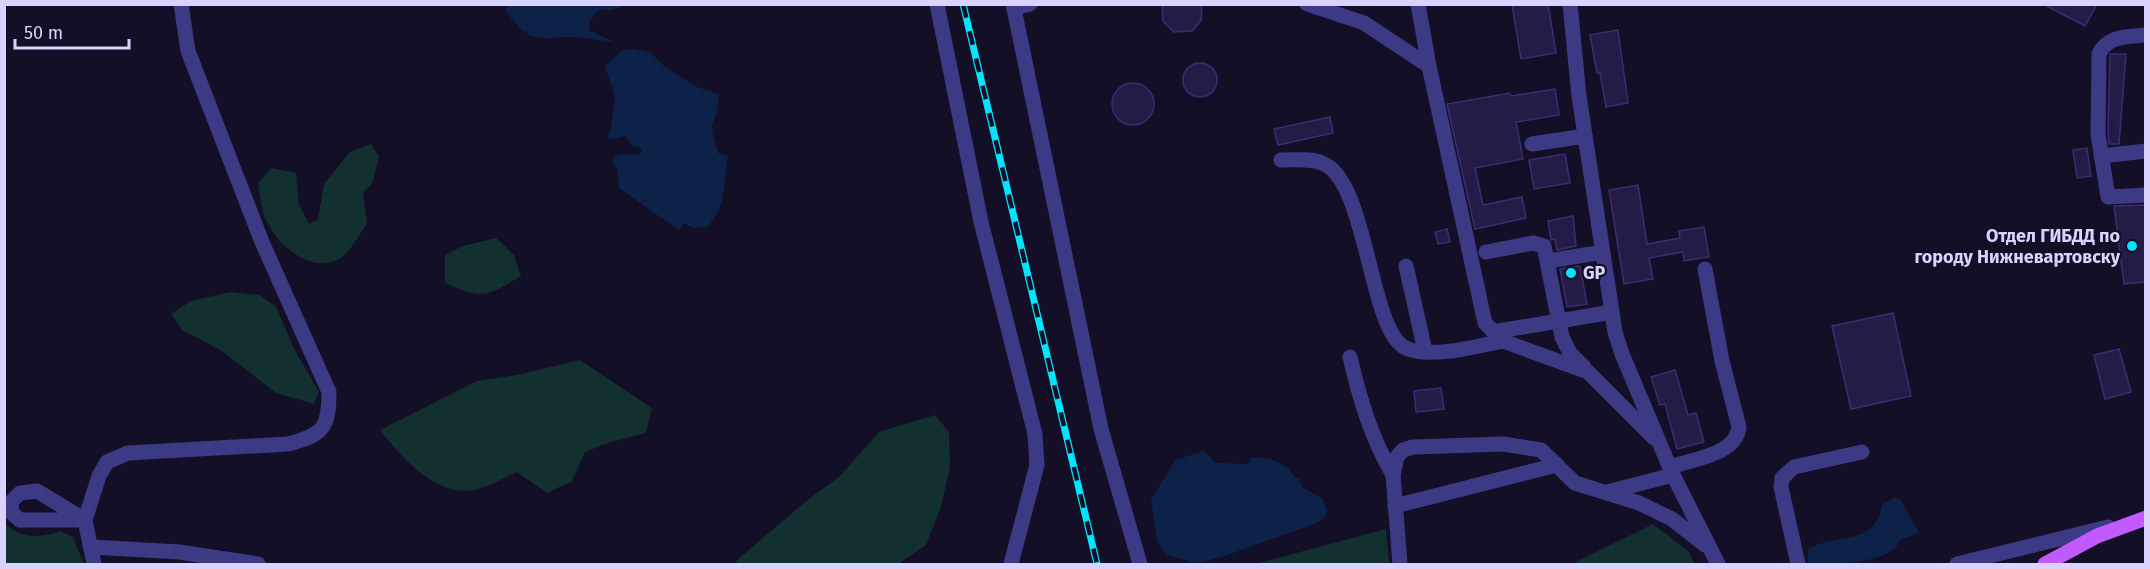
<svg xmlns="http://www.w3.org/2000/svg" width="2150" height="569" font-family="'Fira Sans',sans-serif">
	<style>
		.green { fill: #12302f }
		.water { fill: #0c2248 }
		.building { fill: #241b47; stroke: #3b2d73; stroke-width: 1.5 }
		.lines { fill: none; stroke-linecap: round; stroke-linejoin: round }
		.minor { stroke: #3d3a85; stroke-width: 15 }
		.major { stroke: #c25bff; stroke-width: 15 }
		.rail-casing { stroke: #00e5ff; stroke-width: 7 }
		.rail { stroke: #130f26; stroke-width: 4.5; stroke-dasharray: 14; stroke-linecap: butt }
		.poi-dot { fill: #00e5ff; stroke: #130f26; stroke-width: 2 }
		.labels { text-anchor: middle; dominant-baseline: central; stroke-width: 4.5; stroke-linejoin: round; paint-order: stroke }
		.poi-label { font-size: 18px; font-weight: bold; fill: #d9d4ff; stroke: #130f26; text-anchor: end }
	</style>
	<rect width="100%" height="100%" fill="#130f26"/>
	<g class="green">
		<path d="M 371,144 L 379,157 L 372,184 L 363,192 L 367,224 C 359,234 351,251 341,258 C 310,276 275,243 264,216 C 261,206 260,194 258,183 L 271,168 L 296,173 L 299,205 L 309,224 L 318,219 L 324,184 L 350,152 Z"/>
		<path d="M 496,238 L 514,255 L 521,276 C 486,297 483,300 445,283 L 445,255 L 463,246 Z"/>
		<path d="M 230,292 L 259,295 L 276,306 L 293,347 L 319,392 L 314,404 L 276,393 L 222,351 L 182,330 L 171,314 L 191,301 Z"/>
		<path d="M 580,360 L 652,408 L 646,433 L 608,443 L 585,452 L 572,481 L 547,493 L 517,472 C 505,477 492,485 479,489 C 438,500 402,458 380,430 L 477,381 L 517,375 Z"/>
		<path d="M 935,415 L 949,432 L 950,467 L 941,507 L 926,545 L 898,564 L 738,564 L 736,561 L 805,502 L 839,477 L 879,432 Z"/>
		<path d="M 5,523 C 19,539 42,538 61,531 L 73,537 L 84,564 L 5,564 Z"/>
		<path d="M 1653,524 L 1689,552 L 1694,564 L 1572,564 Z"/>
		<path d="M 1386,529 L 1389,564 L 1255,564 Z"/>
	</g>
	<g class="water">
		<path d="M 509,5 L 509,4 L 626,5 L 611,10 L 598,10 L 590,21 L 589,30 L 614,42 C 601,41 589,38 577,37 C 536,37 532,46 505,10 Z"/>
		<path d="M 631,49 L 650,52 L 665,67 L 697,87 L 719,94 L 716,115 L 711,127 L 718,153 L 728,156 C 723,183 728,206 707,227 L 693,228 L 684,223 L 679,230 L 619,188 L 617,169 L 611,162 L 618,155 L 641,154 L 642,148 L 632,146 L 625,136 L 607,140 L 611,127 L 615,97 L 605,66 L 623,50 Z"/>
		<path d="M 1204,451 L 1216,463 L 1248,464 L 1251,457 C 1267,456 1287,462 1295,478 L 1299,478 L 1302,487 L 1323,499 L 1327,510 L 1325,517 L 1317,523 L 1222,557 L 1197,563 L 1166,555 L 1157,541 L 1151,500 L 1175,460 Z"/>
		<path d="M 1895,497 L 1901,500 L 1919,533 L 1900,540 C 1894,564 1829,565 1808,564 L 1808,549 C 1839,532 1875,547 1882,505 Z"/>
	</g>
	<g class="building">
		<path d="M 1162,4 L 1202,4 L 1201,20 L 1192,31 L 1174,32 L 1163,21 Z"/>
		<path d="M 1512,4 L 1548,4 L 1556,53 L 1521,59 Z"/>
		<path d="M 2043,4 L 2097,4 L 2085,26 Z"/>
		<path d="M 1618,30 L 1628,103 L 1606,107 L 1600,73 L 1597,73 L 1590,35 Z"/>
		<path d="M 2110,54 L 2126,54 L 2119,144 L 2109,144 L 2108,133 Z"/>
		<circle cx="1200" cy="80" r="17"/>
		<circle cx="1133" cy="104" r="21"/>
		<path d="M 1555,89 L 1559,115 L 1516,122 L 1523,159 L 1475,168 L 1483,205 L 1522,197 L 1526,218 L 1475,229 L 1447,104 L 1510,93 L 1511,96 Z"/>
		<path d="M 1330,117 L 1333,133 L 1278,145 L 1274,129 Z"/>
		<path d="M 2087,148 L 2091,176 L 2077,178 L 2073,150 Z"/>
		<path d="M 1565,154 L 1570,183 L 1534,189 L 1529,160 Z"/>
		<path d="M 1638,185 L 1647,244 L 1680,238 L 1679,231 L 1704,227 L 1709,257 L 1684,261 L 1683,252 L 1649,258 L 1653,279 L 1624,284 L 1609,190 Z"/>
		<path d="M 2145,205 L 2145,282 L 2124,284 L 2114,206 Z"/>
		<path d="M 1573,216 L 1576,246 L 1557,250 L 1555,239 L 1551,240 L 1548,221 Z"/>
		<path d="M 1447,229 L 1450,242 L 1438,244 L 1435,232 Z"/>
		<path d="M 1580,266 L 1587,304 L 1567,307 L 1560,269 Z"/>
		<path d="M 1893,313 L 1911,396 L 1851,409 L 1832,326 Z"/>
		<path d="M 2119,349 L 2131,392 L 2105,399 L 2094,355 Z"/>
		<path d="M 1675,370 L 1688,415 L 1696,413 L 1704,442 L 1677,449 L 1665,404 L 1660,405 L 1651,377 Z"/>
		<path d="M 1441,388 L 1444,409 L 1416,412 L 1414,391 Z"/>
	</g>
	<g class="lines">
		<g class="minor">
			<path d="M 937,4 L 981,222 L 1035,434 L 1037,465 L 1011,564"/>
			<path d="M 1013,4 L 1101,429 L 1140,564"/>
			<path d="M 1307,4 L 1364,23 L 1429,66"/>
			<path d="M 1418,4 L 1429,66 L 1485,323 L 1503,341 L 1588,372 L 1654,438"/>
			<path d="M 1570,4 L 1579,96 L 1615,332 L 1622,354 L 1673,475 L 1718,564"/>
			<path d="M 1014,8 L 1030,4"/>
			<path d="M 2146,35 C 2127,37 2108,35 2099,54 L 2098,134 L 2108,197 L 2146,195"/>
			<path d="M 1532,144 L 1585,136"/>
			<path d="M 2101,156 L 2146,151"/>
			<path d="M 1281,160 C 1294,160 1310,158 1322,163 C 1367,179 1369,327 1404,347 C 1427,360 1478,346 1503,341"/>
			<path d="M 1486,252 L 1533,243 L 1544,246 L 1562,337 L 1570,353 L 1584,367"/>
			<path d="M 1548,261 L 1603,252"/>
			<path d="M 1406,266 L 1425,351"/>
			<path d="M 1493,332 L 1612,312"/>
			<path d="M 1350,357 C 1360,400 1371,437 1393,475"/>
			<path d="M 1670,467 C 1693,459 1736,455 1739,427 L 1722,361 L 1705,269"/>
			<path d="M 37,491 L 85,520 L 20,520 L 12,513 L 11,502 L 20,493 Z"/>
			<path d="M 1607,492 L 1673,475"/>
			<path d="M 1395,506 L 1557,465"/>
			<path d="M 92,547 L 179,552 L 258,564"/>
			<path d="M 94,564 L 85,520 L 99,476 L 107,462 L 128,453 L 288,444 C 323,435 329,428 329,392 L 262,242 L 188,51 L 181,4"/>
			<path d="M 1400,564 L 1393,475 L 1397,457 L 1403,450 L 1413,447 L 1503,444 L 1541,450 L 1575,483 L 1639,503 L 1672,519 L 1705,545"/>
			<path d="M 1798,564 L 1781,487 L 1782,478 L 1794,467 L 1862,452"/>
			<path d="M 1957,564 L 2108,527"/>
		</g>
		<path class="major" d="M 2045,564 L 2097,536 L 2146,518"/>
		<g class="rail-casing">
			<path id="rail" d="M 963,4 L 1097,564"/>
		</g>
		<use href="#rail" class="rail"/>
	</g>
	<g class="poi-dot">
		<circle cx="2132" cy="246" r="6"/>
		<circle cx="1571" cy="273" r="6"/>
	</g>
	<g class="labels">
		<g class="poi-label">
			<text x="2120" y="236">Отдел ГИБДД по<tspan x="2120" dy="21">городу Нижневартовску</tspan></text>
			<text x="1583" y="273" text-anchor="start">GP</text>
		</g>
	</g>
	<rect width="2150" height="569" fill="none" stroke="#d9d4ff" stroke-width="12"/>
	<path d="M15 39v9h114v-9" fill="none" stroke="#d9d4ff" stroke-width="3"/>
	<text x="24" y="39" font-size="18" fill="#d9d4ff" stroke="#130f26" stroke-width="4.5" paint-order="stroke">50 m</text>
</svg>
